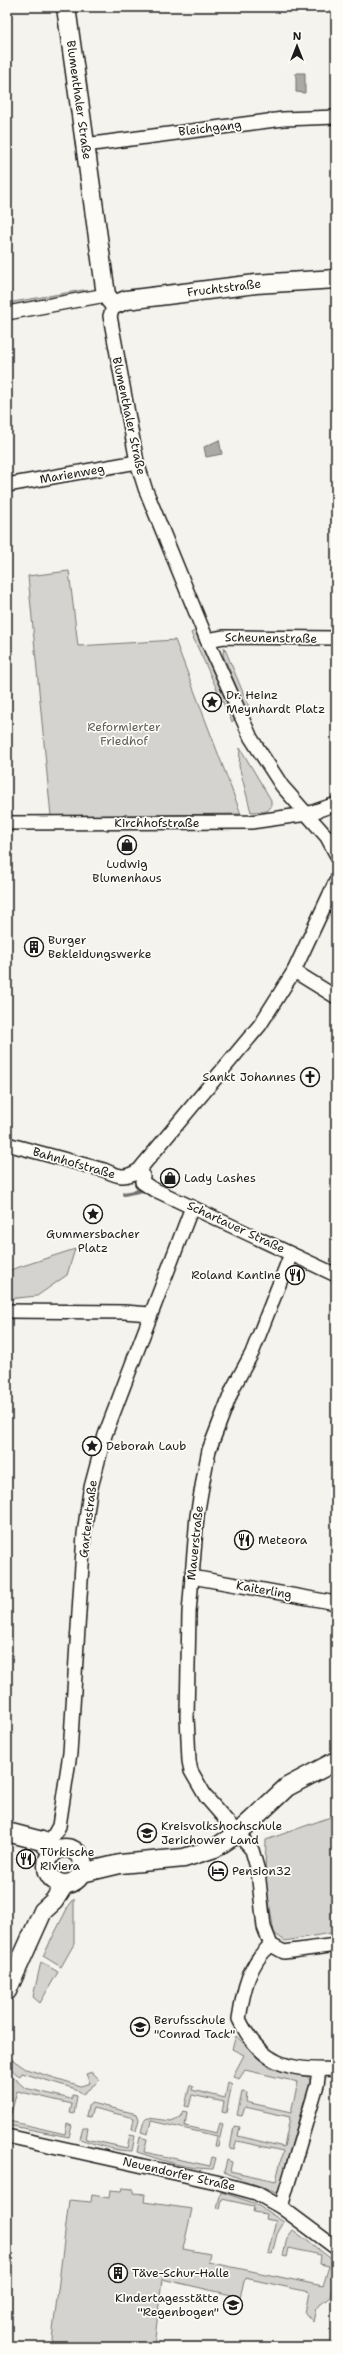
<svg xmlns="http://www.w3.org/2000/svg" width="343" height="2354" font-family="'Shantell Sans',sans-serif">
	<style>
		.green { fill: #d4d3cf; stroke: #787876 }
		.water { fill: #abaaa6; stroke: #72716f }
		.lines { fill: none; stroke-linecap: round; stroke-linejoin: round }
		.stream { stroke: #72716f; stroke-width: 4 }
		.street-casing { stroke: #1c1c1c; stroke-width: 16 }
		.secondary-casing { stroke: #1c1c1c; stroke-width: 21 }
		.street { stroke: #fdfcf7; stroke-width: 13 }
		.secondary { stroke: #fdfcf7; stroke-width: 18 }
		.labels { text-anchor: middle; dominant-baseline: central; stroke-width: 3.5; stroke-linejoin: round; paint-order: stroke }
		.street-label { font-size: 12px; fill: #1c1c1c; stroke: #fdfcf7 }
		.poi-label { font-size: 12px; fill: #1c1c1c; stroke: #fdfcf7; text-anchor: start }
		.park-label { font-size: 12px; fill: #5c5c5b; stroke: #fdfcf7 }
	</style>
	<rect width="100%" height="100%" fill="#f4f3ee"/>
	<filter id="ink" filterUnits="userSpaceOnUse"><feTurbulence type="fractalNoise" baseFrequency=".025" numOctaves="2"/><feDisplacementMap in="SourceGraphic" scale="8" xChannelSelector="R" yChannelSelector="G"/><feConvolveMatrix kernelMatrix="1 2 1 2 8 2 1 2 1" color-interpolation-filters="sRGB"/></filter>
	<g filter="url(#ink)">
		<g class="green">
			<path d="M 83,290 L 87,292 L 7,307 L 7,303 Z"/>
			<path d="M 69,571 L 78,646 L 175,640 L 241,814 L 51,816 L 28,576 Z"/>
			<path d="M 195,631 L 234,720 L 232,722 L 191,633 Z"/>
			<path d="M 224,647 L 252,714 L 249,716 L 223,655 Z"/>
			<path d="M 240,748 L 271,800 L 271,807 L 267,811 L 251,812 L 239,766 Z"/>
			<path d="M 75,1249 L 67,1275 L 37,1296 L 7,1299 L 7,1271 Z"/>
			<path d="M 336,1815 L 336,1932 L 285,1941 L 274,1933 L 265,1876 L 266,1840 Z"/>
			<path d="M 74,1899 L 74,1944 L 61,1967 L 43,1956 L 68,1907 Z"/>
			<path d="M 41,1962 L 58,1972 L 40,2003 L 33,1997 Z"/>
			<path d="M 236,2036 L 270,2068 L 307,2076 L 312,2083 L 307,2101 L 304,2101 L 278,2194 L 224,2172 L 227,2160 L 232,2162 L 230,2171 L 276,2181 L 283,2151 L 237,2141 L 234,2150 L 230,2149 L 234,2126 L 240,2127 L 238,2136 L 284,2147 L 290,2117 L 245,2107 L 242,2116 L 237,2115 L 242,2092 L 247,2093 L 246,2102 L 291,2112 L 298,2082 L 245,2070 L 239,2079 L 233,2076 L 244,2055 L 232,2049 Z"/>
			<path d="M 7,2056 L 26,2069 L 81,2086 L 90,2083 L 86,2074 L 92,2072 L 100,2080 L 83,2094 L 76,2089 L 22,2073 L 20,2076 C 13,2073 7,2064 7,2056 Z"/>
			<path d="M 7,2072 L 25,2088 L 71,2099 L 73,2095 L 77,2096 L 74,2114 L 70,2113 L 72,2104 L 17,2091 L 9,2121 L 65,2134 L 67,2124 L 72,2126 L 69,2137 L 7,2125 Z"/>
			<path d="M 228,2082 L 232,2084 L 226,2113 L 222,2112 L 224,2102 L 192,2095 L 189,2107 L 185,2106 L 190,2085 L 193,2087 L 192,2090 L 225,2098 Z"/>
			<path d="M 92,2103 L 137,2114 L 139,2119 L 136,2131 L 132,2130 L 134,2118 L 93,2108 L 90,2117 L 86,2116 L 88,2106 Z"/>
			<path d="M 183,2111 L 187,2112 L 185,2126 L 217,2133 L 220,2123 L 223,2124 L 218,2146 L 215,2146 L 217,2136 L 151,2121 L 148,2134 L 141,2132 L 144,2121 L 147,2118 L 171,2121 L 181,2117 Z"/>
			<path d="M 83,2128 L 88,2128 L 86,2139 L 127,2148 L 130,2135 L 135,2136 L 132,2151 C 114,2151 97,2145 80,2139 Z"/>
			<path d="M 140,2137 L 147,2139 L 144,2152 L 210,2166 L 212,2157 L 216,2158 L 213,2169 C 187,2169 161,2160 137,2152 Z"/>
			<path d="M 122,2188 L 134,2189 L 134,2193 L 145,2194 L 144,2202 L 192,2209 L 183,2249 L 210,2254 L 208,2262 L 323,2286 L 329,2266 L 320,2264 L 321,2255 L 289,2248 L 287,2257 L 283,2256 L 287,2238 L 293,2230 L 334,2261 L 335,2271 L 330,2297 L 316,2308 L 313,2322 L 305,2313 L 309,2292 L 245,2278 L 240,2297 L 162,2279 L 154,2347 L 51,2347 L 69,2200 L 91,2202 L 92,2195 L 109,2198 L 110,2190 L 121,2191 Z"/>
			<path d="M 221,2192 L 254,2203 L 284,2222 L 277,2234 L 272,2254 L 268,2253 L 276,2221 L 265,2219 L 266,2214 L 253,2212 L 254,2206 L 222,2199 L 220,2209 L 217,2208 Z"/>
		</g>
		<g class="water">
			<path d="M 296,73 L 305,73 L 305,93 L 296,92 Z"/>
			<path d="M 219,440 L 222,454 L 206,457 L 204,447 Z"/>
		</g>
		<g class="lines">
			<path class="stream" d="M 124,1194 L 143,1190 L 147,1191"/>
			<g class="street-casing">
				<g id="street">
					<path d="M 85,145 L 283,119 L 336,117"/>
					<path d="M 114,305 L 110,316 L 137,462 L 145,488 L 207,640 L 251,738 L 282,786 L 327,837 L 336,854"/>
					<path d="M 7,313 L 106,295"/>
					<path d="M 7,485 L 137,462"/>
					<path d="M 207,640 L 224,637 L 336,638"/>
					<path d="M 7,823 L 251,822 L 307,814 L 336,804"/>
					<path d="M 294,971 L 336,997"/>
					<path d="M 7,1144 L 104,1170 C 119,1177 125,1179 139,1170 L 260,1025 L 294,971 L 336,881"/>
					<path d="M 143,1176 L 142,1182 L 151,1188 L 336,1275"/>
					<path d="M 291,1254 L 252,1353 L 233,1388 L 209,1450 L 204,1475 L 197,1516 L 189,1613 L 187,1717 L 189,1761 L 191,1771 L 206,1797 L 252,1850 L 258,1871 L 264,1927 L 271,1945 L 284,1952 L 336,1945"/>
					<path d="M 7,1311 L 124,1312 L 150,1314"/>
					<path d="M 192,1577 L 336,1603"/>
					<path d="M 46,1843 L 54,1835 L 59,1826 L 70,1753 L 84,1534 L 90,1491 L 105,1435 L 192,1207"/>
					<path d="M 271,1945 C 249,1962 243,1992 239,2019 C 261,2065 288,2071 336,2069"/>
					<path d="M 7,2136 L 216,2182 L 256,2193 L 281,2207 L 336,2248"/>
					<path d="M 281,2207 L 317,2085 L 319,2070"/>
				</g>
			</g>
			<g class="secondary-casing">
				<g id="secondary">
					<path d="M 66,7 L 106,295 L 114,305 L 126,300 L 256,284 L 336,279"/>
					<path d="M 7,1832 L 42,1841 L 52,1852"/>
					<circle cx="65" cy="1866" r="18"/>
					<path d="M 82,1873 L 120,1864 L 184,1858 L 215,1848 L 238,1833 L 287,1787 L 336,1761"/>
					<path d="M 7,1991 L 43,1911 L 54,1901 L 64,1885"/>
				</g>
			</g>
			<use href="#street" class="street"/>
			<use href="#secondary" class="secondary"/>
		</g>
	</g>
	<defs>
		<g id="sight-ring" transform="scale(1)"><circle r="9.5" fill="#fdfcf7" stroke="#1c1c1c" stroke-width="1.5"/><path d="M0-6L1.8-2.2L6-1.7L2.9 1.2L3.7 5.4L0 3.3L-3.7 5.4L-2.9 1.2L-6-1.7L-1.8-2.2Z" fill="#1c1c1c"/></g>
		<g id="shop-ring" transform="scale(1)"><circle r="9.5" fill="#fdfcf7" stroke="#1c1c1c" stroke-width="1.5"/><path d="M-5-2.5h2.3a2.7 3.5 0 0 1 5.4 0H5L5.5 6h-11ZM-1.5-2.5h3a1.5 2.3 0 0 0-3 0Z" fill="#1c1c1c"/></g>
		<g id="building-ring" transform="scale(1)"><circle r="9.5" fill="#fdfcf7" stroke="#1c1c1c" stroke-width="1.5"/><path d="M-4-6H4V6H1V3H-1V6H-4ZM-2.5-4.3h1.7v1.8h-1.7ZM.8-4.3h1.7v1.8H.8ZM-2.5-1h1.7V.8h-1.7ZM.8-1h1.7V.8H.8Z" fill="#1c1c1c"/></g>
		<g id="church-ring" transform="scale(1)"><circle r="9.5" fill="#fdfcf7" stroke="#1c1c1c" stroke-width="1.5"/><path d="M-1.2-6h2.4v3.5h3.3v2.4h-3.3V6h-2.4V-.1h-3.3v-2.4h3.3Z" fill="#1c1c1c"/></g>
		<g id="restaurant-ring" transform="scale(1)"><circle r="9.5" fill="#fdfcf7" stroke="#1c1c1c" stroke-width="1.5"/><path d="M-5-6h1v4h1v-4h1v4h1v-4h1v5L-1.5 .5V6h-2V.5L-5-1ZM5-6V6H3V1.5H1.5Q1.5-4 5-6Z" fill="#1c1c1c"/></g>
		<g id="university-ring" transform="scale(1)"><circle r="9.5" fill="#fdfcf7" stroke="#1c1c1c" stroke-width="1.5"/><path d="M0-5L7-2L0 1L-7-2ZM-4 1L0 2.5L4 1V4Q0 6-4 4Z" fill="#1c1c1c"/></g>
		<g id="hotel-ring" transform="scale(1)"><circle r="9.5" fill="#fdfcf7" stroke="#1c1c1c" stroke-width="1.5"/><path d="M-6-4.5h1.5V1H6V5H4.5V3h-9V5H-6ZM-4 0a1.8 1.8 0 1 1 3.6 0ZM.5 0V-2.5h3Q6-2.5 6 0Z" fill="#1c1c1c"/></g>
		<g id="school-ring" transform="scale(1)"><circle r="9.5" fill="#fdfcf7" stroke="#1c1c1c" stroke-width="1.5"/><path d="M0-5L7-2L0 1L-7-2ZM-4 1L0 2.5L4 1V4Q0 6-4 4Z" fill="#1c1c1c"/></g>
	</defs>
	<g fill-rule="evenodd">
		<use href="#sight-ring" x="212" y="702"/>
		<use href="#shop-ring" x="127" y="845"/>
		<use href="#building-ring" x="34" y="947"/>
		<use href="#church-ring" x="310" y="1077"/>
		<use href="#shop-ring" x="170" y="1178"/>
		<use href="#sight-ring" x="93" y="1214"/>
		<use href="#restaurant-ring" x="295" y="1275"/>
		<use href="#sight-ring" x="92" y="1446"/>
		<use href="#restaurant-ring" x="244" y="1540"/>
		<use href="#university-ring" x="147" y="1833"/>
		<use href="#restaurant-ring" x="26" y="1859"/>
		<use href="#hotel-ring" x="218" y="1871"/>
		<use href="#school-ring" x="140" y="2027"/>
		<use href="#building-ring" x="118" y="2273"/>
		<use href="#school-ring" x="233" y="2305"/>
	</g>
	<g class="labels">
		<g class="street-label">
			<text transform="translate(79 100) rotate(82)">Blumenthaler Straße</text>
			<text transform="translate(210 128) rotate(-7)">Bleichgang</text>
			<text transform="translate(224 288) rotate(-7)">Fruchtstraße</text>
			<text transform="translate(129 416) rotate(78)">Blumenthaler Straße</text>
			<text transform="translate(72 474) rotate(-10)">Marienweg</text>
			<text transform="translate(271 638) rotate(1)">Scheunenstraße</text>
			<text x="157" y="823">Kirchhofstraße</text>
			<text transform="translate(74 1163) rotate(16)">Bahnhofstraße</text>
			<text transform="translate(236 1227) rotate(25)">Schartauer Straße</text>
			<text transform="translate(88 1519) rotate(-83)">Gartenstraße</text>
			<text transform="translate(195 1543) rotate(-84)">Mauerstraße</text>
			<text transform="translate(264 1590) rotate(10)">Kaiterling</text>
			<text transform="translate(179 2174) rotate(13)">Neuendorfer Straße</text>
		</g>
		<g class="poi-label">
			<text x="226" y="695">Dr. Heinz<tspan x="226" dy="14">Meynhardt Platz</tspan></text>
			<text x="127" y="864" text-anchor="middle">Ludwig<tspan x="127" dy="14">Blumenhaus</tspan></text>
			<text x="48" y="940">Burger<tspan x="48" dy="14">Bekleidungswerke</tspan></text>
			<text x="296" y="1077" text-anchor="end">Sankt Johannes</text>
			<text x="184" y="1178">Lady Lashes</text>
			<text x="93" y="1234" text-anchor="middle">Gummersbacher<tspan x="93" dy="14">Platz</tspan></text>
			<text x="281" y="1275" text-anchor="end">Roland Kantine</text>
			<text x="106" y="1446">Deborah Laub</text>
			<text x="258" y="1540">Meteora</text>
			<text x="161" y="1826">Kreisvolkshochschule<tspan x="161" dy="14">Jerichower Land</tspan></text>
			<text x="40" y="1852">Türkische<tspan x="40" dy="14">Riviera</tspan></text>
			<text x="232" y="1871">Pension32</text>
			<text x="154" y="2020">Berufsschule<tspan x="154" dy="14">"Conrad Tack"</tspan></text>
			<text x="132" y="2273">Täve-Schur-Halle</text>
			<text x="219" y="2298" text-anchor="end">Kindertagesstätte<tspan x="219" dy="14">"Regenbogen"</tspan></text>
		</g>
		<g class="park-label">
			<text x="124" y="727">Reformierter<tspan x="124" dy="14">Friedhof</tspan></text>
		</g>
	</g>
	<rect width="343" height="2354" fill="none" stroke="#fdfcf7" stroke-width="24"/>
	<rect x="12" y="12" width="319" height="2330" fill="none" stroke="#1c1c1c" stroke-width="1.5" filter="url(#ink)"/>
	<g transform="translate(297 46)" stroke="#fdfcf7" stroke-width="3" paint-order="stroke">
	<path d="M0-3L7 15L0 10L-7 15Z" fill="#1c1c1c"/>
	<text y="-6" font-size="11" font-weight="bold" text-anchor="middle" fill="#1c1c1c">N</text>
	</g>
</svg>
